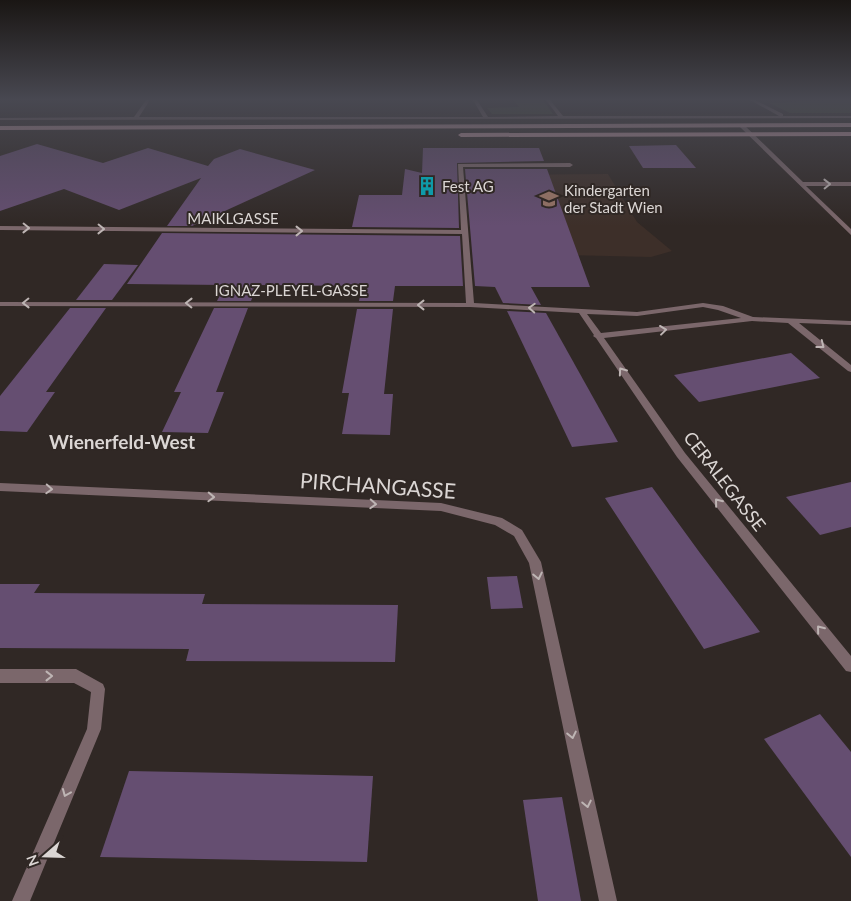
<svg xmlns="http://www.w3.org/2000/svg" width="851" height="901" font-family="Lato,sans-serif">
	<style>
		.built { fill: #3d2f29 }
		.green { fill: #404731 }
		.building { fill: #654e71 }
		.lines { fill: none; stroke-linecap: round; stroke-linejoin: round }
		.minor { fill: #7b676b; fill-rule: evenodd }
		.primary { fill: #cda2ac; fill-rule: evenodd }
		.oneway { stroke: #beb5b4 }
		.labels { text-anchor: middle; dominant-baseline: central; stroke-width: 4; stroke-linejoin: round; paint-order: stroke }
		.far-poi-label { font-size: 15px; fill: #dbd6d4; stroke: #302825; text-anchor: start }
		.far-street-label { font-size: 15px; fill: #dbd6d4; stroke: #302825 }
		.street-label { font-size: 18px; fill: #dbd6d4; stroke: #302825 }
		.neighbourhood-label { font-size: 19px; font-weight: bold; fill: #dbd6d4; stroke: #302825 }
		.near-street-label { font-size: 21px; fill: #dbd6d4; stroke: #302825 }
	</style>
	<rect width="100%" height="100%" fill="#302825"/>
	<path class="built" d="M 608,174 L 637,222 L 672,251 L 651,257 L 480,253 L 479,175 Z"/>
	<g class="green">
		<path d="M 514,100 L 543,100 L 553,114 L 492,114 L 487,108 L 519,107 Z"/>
		<path d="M 827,100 L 851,100 L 851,113 L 790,113 L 769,103 Z"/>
	</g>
	<g class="building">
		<path d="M 37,144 L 103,163 L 148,148 L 208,166 L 214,159 L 240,149 L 315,170 L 192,226 L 167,226 L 201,178 L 119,210 L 64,189 L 0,211 L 0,156 Z"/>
		<path d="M 676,145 L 696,168 L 643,168 L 629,146 Z"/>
		<path d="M 423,148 L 539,148 L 544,161 L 457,163 L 459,228 L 352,227 L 359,195 L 402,195 L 405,169 L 422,173 Z"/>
		<path d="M 465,169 L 547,169 L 590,287 L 531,287 L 541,305 L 503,303 L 495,287 L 475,286 Z"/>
		<path d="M 162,233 L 460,236 L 463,286 L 395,286 L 393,301 L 359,301 L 362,286 L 257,285 L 251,301 L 217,301 L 225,285 L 127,284 Z"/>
		<path d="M 104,264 L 138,265 L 112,300 L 76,300 Z"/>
		<path d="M 70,308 L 106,308 L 46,392 L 55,392 L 27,432 L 0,431 L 0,396 Z"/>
		<path d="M 214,308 L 248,308 L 216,392 L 224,392 L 208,433 L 162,432 L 181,392 L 174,392 Z"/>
		<path d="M 357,309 L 393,309 L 384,394 L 393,394 L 390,435 L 342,434 L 349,393 L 342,393 Z"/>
		<path d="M 507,311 L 546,313 L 618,442 L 572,447 Z"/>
		<path d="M 791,353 L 820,378 L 699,402 L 674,375 Z"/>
		<path d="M 851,482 L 851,527 L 820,535 L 786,497 Z"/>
		<path d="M 652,487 L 700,553 L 760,632 L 704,649 L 605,498 Z"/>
		<path d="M 517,576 L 523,608 L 491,609 L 487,577 Z"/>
		<path d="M 0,584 L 40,584 L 34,593 L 205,594 L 202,604 L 398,605 L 395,662 L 186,661 L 189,649 L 0,648 Z"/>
		<path d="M 820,714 L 851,752 L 851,857 L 764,739 Z"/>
		<path d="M 129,771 L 373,776 L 367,862 L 100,857 Z"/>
		<path d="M 562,797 L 581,901 L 538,901 L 523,800 Z"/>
	</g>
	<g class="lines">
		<g class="minor">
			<path d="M 146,100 L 150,100 L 139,117 L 483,117 L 473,100 L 477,100 L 488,117 L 558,116 L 546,100 L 550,100 L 563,116 L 779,116 L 750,100 L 755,100 L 783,114 L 783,116 L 851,116 L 851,118 L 0,120 L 0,118 L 134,117 Z"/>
			<path d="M 739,124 L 743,124 L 803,182 L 851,182 L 851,186 L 806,186 L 851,229 L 851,235 L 739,126 Z"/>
			<path d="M 458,164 L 570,163 L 573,165 L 570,167 L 463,167 L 474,303 L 637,312 L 703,303 L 723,306 L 753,317 L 851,321 L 851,325 L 799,323 L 851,365 L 851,372 L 848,371 L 788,323 L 752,321 L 604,338 L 685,453 L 851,656 L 851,672 L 846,671 L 677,457 L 596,338 L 593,336 L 594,335 L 579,313 L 470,307 L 0,306 L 0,302 L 466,303 L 462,234 L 0,230 L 0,226 L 461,230 ZM 703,307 L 718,310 L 741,318 L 601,333 L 587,314 L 637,316 Z"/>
			<path d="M 0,483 L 441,503 L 502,518 L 522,530 L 541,562 L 617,901 L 599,901 L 529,563 L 514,536 L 495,525 L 441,511 L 0,491 Z"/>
			<path d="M 0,669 L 76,669 L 103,684 L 105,689 L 101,729 L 30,901 L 12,901 L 87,729 L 91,692 L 74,683 L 0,683 Z"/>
		</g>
		<g class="primary">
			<path d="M 851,123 L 851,127 L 0,130 L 0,126 Z"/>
			<path d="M 851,132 L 851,136 L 461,137 L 458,135 L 461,133 Z"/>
		</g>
	</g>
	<defs><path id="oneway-chevron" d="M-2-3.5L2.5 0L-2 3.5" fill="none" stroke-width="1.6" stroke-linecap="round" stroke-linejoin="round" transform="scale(1.25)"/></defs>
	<g class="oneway">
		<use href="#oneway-chevron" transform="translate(827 184) rotate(-1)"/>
		<use href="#oneway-chevron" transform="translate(26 228) rotate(1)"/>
		<use href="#oneway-chevron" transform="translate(101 229) rotate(1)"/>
		<use href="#oneway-chevron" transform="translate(299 231)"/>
		<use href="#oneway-chevron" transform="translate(26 303) rotate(179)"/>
		<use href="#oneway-chevron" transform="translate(189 303) rotate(-179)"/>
		<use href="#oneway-chevron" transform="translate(421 305) rotate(-180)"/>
		<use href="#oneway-chevron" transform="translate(532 308) rotate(-177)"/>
		<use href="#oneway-chevron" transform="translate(663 330) rotate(-7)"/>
		<use href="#oneway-chevron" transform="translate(821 345) rotate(38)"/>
		<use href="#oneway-chevron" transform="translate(622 371) rotate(-125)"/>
		<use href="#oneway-chevron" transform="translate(49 489) rotate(3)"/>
		<use href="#oneway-chevron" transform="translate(211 497) rotate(2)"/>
		<use href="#oneway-chevron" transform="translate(718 502) rotate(-129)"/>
		<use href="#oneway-chevron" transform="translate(373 504) rotate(3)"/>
		<use href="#oneway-chevron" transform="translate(538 576) rotate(78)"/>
		<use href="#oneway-chevron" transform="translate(820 629) rotate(-129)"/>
		<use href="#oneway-chevron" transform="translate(49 676)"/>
		<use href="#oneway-chevron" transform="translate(572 735) rotate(78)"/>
		<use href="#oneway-chevron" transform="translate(66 793) rotate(113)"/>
		<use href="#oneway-chevron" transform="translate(587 804) rotate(78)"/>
	</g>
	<linearGradient id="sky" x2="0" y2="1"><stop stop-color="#1a1614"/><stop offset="0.44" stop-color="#484851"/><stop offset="1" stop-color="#484851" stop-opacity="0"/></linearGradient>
	<rect width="851" height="226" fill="url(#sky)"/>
	<defs>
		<g id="building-bare" transform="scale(1.5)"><path d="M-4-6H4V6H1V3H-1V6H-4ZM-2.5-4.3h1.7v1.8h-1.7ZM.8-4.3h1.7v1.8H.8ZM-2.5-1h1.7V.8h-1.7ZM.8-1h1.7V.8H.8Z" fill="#0f9aa8" stroke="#302825" stroke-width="2.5" paint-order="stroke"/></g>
		<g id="school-bare" transform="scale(1.5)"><path d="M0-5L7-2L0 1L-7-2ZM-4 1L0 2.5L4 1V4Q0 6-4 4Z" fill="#8d6e63" stroke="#302825" stroke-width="2.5" paint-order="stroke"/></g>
	</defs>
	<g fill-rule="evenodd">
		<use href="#building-bare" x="427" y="186"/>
		<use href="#school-bare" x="549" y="199"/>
	</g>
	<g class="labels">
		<g class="far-poi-label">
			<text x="442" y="186">Fest AG</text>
			<text x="564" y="190">Kindergarten<tspan x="564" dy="17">der Stadt Wien</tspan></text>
		</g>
		<g class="far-street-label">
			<text x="233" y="218">MAIKLGASSE</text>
			<text x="291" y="290">IGNAZ-PLEYEL-GASSE</text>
		</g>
		<g class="street-label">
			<text transform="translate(725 481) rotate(52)">CERALEGASSE</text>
		</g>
		<g class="neighbourhood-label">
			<text x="122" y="441">Wienerfeld-West</text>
		</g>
		<g class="near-street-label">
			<text transform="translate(378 485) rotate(4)">PIRCHANGASSE</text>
		</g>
	</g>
	<g transform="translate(45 856) rotate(250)" stroke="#302825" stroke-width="4" paint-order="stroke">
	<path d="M0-4L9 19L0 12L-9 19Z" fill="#dbd6d4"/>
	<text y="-8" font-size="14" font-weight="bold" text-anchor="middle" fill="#dbd6d4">N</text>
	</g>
</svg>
